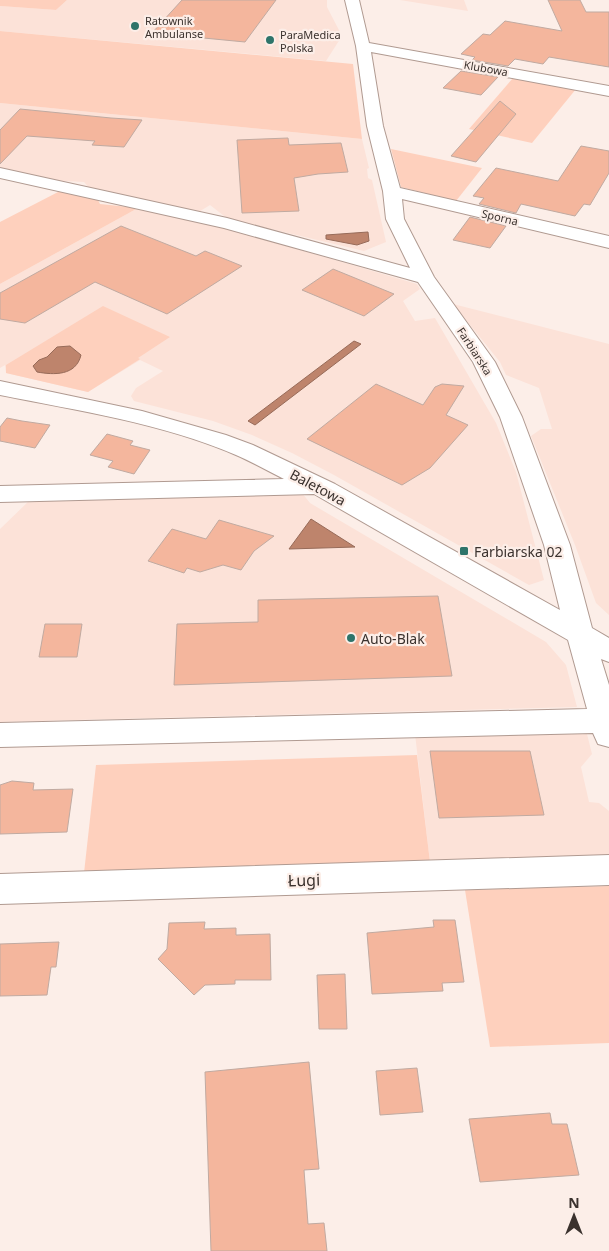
<svg xmlns="http://www.w3.org/2000/svg" width="609" height="1251" font-family="'Noto Sans',sans-serif">
	<style>
		.built { fill: #fce2d8 }
		.green { fill: #fed0bd }
		.water { fill: #be846c; stroke: #976b59 }
		.building { fill: #f4b69d; stroke: #c0aaa1 }
		.lines { fill: none; stroke-linecap: round; stroke-linejoin: round }
		.minor-casing { stroke: #b09a91; stroke-width: 2 }
		.minor { fill: #fff; fill-rule: evenodd }
		.poi-dot { fill: #2e746a; stroke: #fceee8; stroke-width: 2 }
		.labels { text-anchor: middle; dominant-baseline: central; stroke-width: 4.5; stroke-linejoin: round; paint-order: stroke }
		.far-poi-label { font-size: 11px; fill: #3b322e; stroke: #fceee8; text-anchor: start }
		.far-street-label { font-size: 11px; fill: #3b322e; stroke: #fceee8 }
		.street-label { font-size: 14px; fill: #3b322e; stroke: #fceee8 }
		.poi-label { font-size: 14px; fill: #3b322e; stroke: #fceee8; text-anchor: start }
		.near-street-label { font-size: 16px; fill: #3b322e; stroke: #fceee8 }
	</style>
	<rect width="100%" height="100%" fill="#fceee8"/>
	<g class="built">
		<path d="M 67,0 L 327,0 L 327,7 L 342,36 L 326,61 L 0,31 L 0,6 L 56,10 Z"/>
		<path d="M 400,0 L 464,0 L 468,11 Z"/>
		<path d="M 0,103 L 362,139 L 369,168 L 367,169 L 368,178 L 372,180 L 386,242 L 364,251 L 228,219 L 210,205 L 197,213 L 91,190 L 84,182 L 45,180 L 0,170 Z"/>
		<path d="M 138,208 L 229,229 L 417,284 L 420,289 L 403,301 L 415,321 L 435,318 L 496,423 L 516,472 L 544,580 L 529,585 L 334,475 L 292,453 L 252,435 L 213,421 L 134,401 L 131,396 L 136,388 L 163,371 L 140,360 L 88,392 L 6,373 L 5,365 L 0,368 L 0,284 Z"/>
		<path d="M 453,304 L 609,344 L 609,615 L 596,603 L 575,545 L 531,436 L 541,429 L 552,429 L 539,388 L 506,375 L 500,362 Z"/>
		<path d="M 302,493 L 310,503 L 546,642 L 566,665 L 577,707 L 0,722 L 0,529 L 31,499 Z"/>
		<path d="M 586,730 L 592,754 L 581,767 L 589,802 L 599,803 L 609,811 L 609,858 L 430,862 L 415,734 Z"/>
	</g>
	<g class="green">
		<path d="M 0,0 L 67,0 L 56,10 L 0,6 Z"/>
		<path d="M 0,31 L 353,64 L 362,139 L 0,103 Z"/>
		<path d="M 513,78 L 576,89 L 532,143 L 469,129 Z"/>
		<path d="M 391,149 L 482,168 L 456,201 L 401,187 Z"/>
		<path d="M 60,191 L 97,198 L 100,204 L 138,208 L 0,284 L 0,222 Z"/>
		<path d="M 103,306 L 170,337 L 138,358 L 140,359 L 88,392 L 6,373 L 6,365 Z"/>
		<path d="M 417,755 L 430,862 L 84,873 L 96,765 Z"/>
		<path d="M 609,886 L 609,1043 L 490,1047 L 465,890 Z"/>
	</g>
	<g class="water">
		<path d="M 368,232 L 369,241 L 357,245 L 326,239 L 326,235 Z"/>
		<path d="M 354,341 L 361,344 L 255,425 L 248,421 Z"/>
		<path d="M 70,346 L 81,355 C 76,376 54,375 37,372 L 33,366 L 39,360 L 47,357 L 57,347 Z"/>
		<path d="M 311,519 L 355,547 L 289,549 Z"/>
	</g>
	<g class="building">
		<path d="M 182,0 L 276,0 L 245,42 L 152,33 Z"/>
		<path d="M 548,0 L 580,0 L 586,12 L 609,12 L 609,67 L 549,57 L 543,64 L 515,59 L 508,66 L 472,60 L 475,57 L 461,54 L 483,34 L 490,35 L 505,21 L 562,31 Z"/>
		<path d="M 461,71 L 498,77 L 481,95 L 443,88 Z"/>
		<path d="M 500,101 L 516,114 L 476,162 L 451,156 Z"/>
		<path d="M 20,109 L 111,118 L 142,120 L 124,147 L 92,145 L 95,141 L 27,136 L 0,164 L 0,130 Z"/>
		<path d="M 288,138 L 289,145 L 341,143 L 348,172 L 318,174 L 294,178 L 299,211 L 242,213 L 237,140 Z"/>
		<path d="M 581,146 L 609,151 L 609,173 L 590,205 L 584,204 L 575,216 L 521,204 L 516,213 L 479,204 L 484,198 L 473,196 L 496,168 L 558,181 Z"/>
		<path d="M 470,217 L 506,226 L 490,248 L 453,240 Z"/>
		<path d="M 121,226 L 196,256 L 205,251 L 242,266 L 167,314 L 95,282 L 25,323 L 0,319 L 0,293 Z"/>
		<path d="M 333,269 L 394,294 L 364,316 L 302,290 Z"/>
		<path d="M 376,384 L 423,405 L 435,387 L 442,384 L 464,386 L 446,415 L 468,425 L 430,468 L 402,485 L 307,439 Z"/>
		<path d="M 7,418 L 22,421 L 50,425 L 35,448 L 0,441 L 0,427 Z"/>
		<path d="M 107,434 L 133,441 L 130,445 L 150,450 L 134,474 L 108,467 L 113,461 L 90,455 Z"/>
		<path d="M 219,520 L 274,536 L 254,551 L 241,570 L 223,565 L 200,572 L 187,568 L 184,573 L 148,561 L 172,529 L 206,539 Z"/>
		<path d="M 438,596 L 452,676 L 174,685 L 177,624 L 258,622 L 258,600 Z"/>
		<path d="M 45,624 L 82,624 L 77,657 L 39,657 Z"/>
		<path d="M 430,751 L 530,751 L 544,815 L 439,818 Z"/>
		<path d="M 12,781 L 34,783 L 33,790 L 73,789 L 67,832 L 0,834 L 0,785 Z"/>
		<path d="M 433,920 L 455,920 L 464,982 L 442,983 L 443,991 L 372,994 L 367,933 L 434,927 Z"/>
		<path d="M 205,922 L 204,929 L 236,928 L 236,935 L 270,934 L 271,980 L 235,980 L 235,984 L 205,985 L 194,995 L 158,959 L 167,949 L 169,923 Z"/>
		<path d="M 59,942 L 56,967 L 51,967 L 47,995 L 0,996 L 0,944 Z"/>
		<path d="M 345,974 L 347,1029 L 319,1029 L 317,975 Z"/>
		<path d="M 309,1062 L 319,1169 L 304,1170 L 308,1224 L 324,1223 L 327,1251 L 211,1251 L 205,1072 Z"/>
		<path d="M 417,1068 L 423,1112 L 380,1115 L 376,1071 Z"/>
		<path d="M 550,1113 L 552,1124 L 567,1124 L 579,1175 L 480,1182 L 469,1119 Z"/>
	</g>
	<g class="lines">
		<g class="minor-casing">
			<g id="minor">
				<path d="M 345,0 L 359,0 L 369,43 L 609,86 L 609,96 L 371,52 L 383,126 L 400,188 L 609,236 L 609,248 L 402,199 L 404,219 L 434,277 L 495,362 L 522,417 L 570,545 L 592,628 L 609,638 L 609,662 L 601,659 L 609,685 L 609,747 L 598,744 L 593,733 L 0,747 L 0,723 L 587,709 L 568,640 L 314,494 L 0,502 L 0,486 L 284,479 C 268,471 252,462 236,455 C 162,423 79,411 0,395 L 0,381 L 142,411 L 226,435 L 253,445 L 335,484 L 560,610 L 544,545 L 500,417 L 473,362 L 418,282 L 224,228 L 0,178 L 0,168 L 227,218 L 410,268 L 386,219 L 383,191 L 367,126 L 356,46 Z"/>
				<path d="M 609,855 L 609,885 L 0,904 L 0,874 Z"/>
			</g>
		</g>
		<use href="#minor" class="minor"/>
	</g>
	<g class="poi-dot">
		<circle cx="135" cy="26" r="5"/>
		<circle cx="270" cy="40" r="5"/>
		<rect x="459" y="546" width="10" height="10" rx="2.5"/>
		<circle cx="351" cy="638" r="5"/>
	</g>
	<g class="labels">
		<g class="far-poi-label">
			<text x="145" y="20">Ratownik<tspan x="145" dy="13">Ambulanse</tspan></text>
			<text x="280" y="34">ParaMedica<tspan x="280" dy="13">Polska</tspan></text>
		</g>
		<g class="far-street-label">
			<text transform="translate(486 68) rotate(10)">Klubowa</text>
			<text transform="translate(500 217) rotate(13)">Sporna</text>
			<text transform="translate(475 351) rotate(57)">Farbiarska</text>
		</g>
		<g class="street-label">
			<text transform="translate(318 487) rotate(28)">Baletowa</text>
		</g>
		<g class="poi-label">
			<text x="474" y="551">Farbiarska 02</text>
			<text x="361" y="638">Auto-Blak</text>
		</g>
		<g class="near-street-label">
			<text transform="translate(304 880) rotate(-2)">Ługi</text>
		</g>
	</g>
	<g transform="translate(574 1216)" stroke="#fceee8" stroke-width="4" paint-order="stroke">
	<path d="M0-4L9 19L0 12L-9 19Z" fill="#3b322e"/>
	<text y="-8" font-size="14" font-weight="bold" text-anchor="middle" fill="#3b322e">N</text>
	</g>
</svg>
